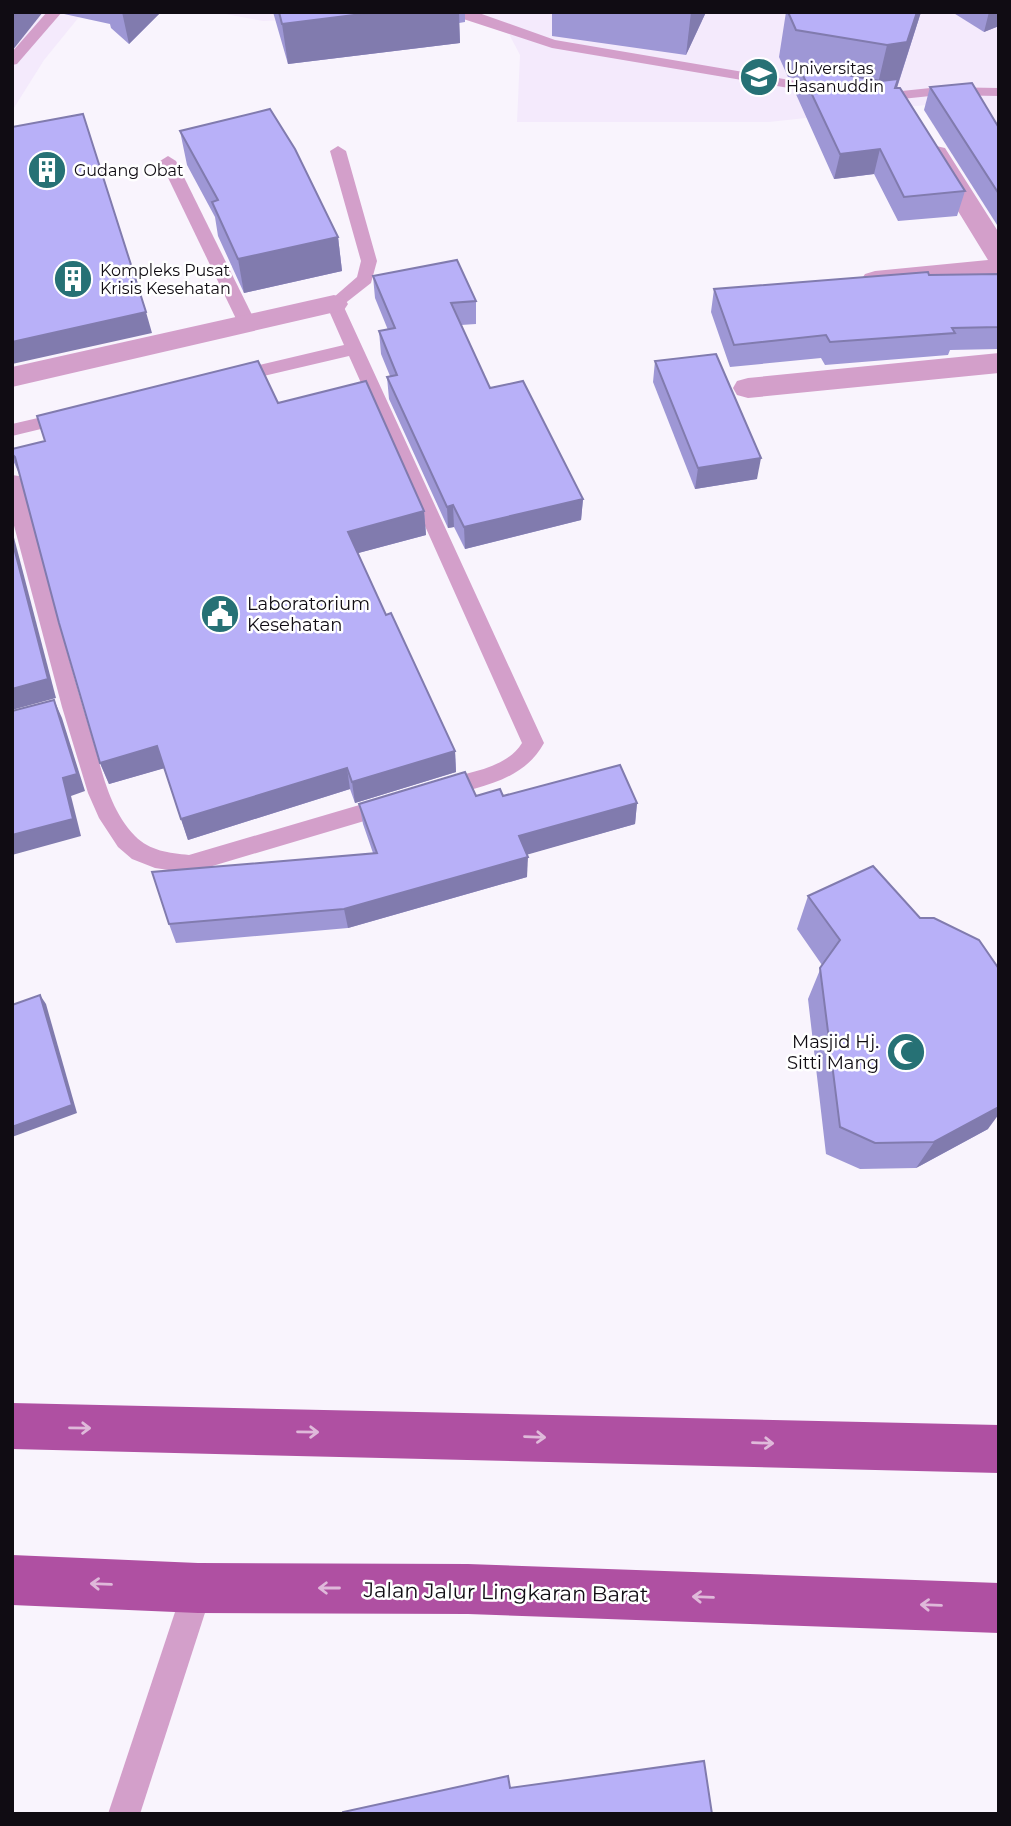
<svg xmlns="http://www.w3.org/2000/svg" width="1011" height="1826" font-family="Montserrat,sans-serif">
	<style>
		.built { fill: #f4eafc }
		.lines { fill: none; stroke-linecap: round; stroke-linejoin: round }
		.service { fill: #d39fca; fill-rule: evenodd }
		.minor { fill: #d39fca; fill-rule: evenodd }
		.primary { fill: #af50a2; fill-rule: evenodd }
		.wall { fill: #9e97d5 }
		.shaded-wall { fill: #817bae }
		.building { fill: #b8b0f8; stroke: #817bae; stroke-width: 2 }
		.oneway { stroke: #dfb9da }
		.labels { text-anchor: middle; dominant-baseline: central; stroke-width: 5; stroke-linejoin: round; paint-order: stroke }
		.far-poi-label { font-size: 16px; fill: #100c13; stroke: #fff; text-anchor: start }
		.poi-label { font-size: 18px; fill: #100c13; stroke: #fff; text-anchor: start }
		.near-street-label { font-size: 21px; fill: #100c13; stroke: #fff }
	</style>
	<rect width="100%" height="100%" fill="#f9f4fd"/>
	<g class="built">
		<path d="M 12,12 L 83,12 L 44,60 L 12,111 Z"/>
		<path d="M 215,12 L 999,12 L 999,139 L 972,100 L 769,122 L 517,122 L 520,55 L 509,34 L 469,17 L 381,16 L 263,21 Z"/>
	</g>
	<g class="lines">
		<g class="service">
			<path d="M 47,12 L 62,12 L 17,64 L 12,65 L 12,52 Z"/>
			<path d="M 442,12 L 476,12 L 555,40 L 825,86 L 832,90 L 825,94 L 552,48 Z"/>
			<path d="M 940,87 L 999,88 L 999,96 L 940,95 L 873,102 L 866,98 L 873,94 Z"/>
			<path d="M 338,146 L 346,151 L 377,261 L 371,283 L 343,305 L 544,743 C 523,782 478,787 439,798 L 431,795 L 428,789 L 431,783 C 460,773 505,771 522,743 L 349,356 L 234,383 L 225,377 L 234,371 L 344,345 L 326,304 L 357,277 L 361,261 L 330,151 Z"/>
			<path d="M 168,156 L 176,161 L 257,325 L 254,329 L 242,329 L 239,325 L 160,161 Z"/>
			<path d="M 68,411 L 77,417 L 74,421 L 12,436 L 12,424 Z"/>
			<path d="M 12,475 L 19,476 L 21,481 C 44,565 65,650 91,734 C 102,769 108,808 135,836 C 150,851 169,853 189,855 L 390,796 L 398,799 L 401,805 L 398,811 L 189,873 L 155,868 L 132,859 L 118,847 L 99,818 L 88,793 L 62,707 L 12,518 Z"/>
			<path d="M 198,1573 L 208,1578 L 213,1588 L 140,1814 L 108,1814 L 183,1588 L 188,1578 Z"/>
		</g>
		<g class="minor">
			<path d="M 936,146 L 945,148 L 999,233 L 999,277 L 875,289 L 865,286 L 861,280 L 865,274 L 875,271 L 988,260 L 923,154 L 927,148 Z"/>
			<path d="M 334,295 L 344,298 L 348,304 L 344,310 L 12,387 L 12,367 Z"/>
			<path d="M 999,353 L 999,373 L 748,398 L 737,395 L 733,388 L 737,381 L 748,378 Z"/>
		</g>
		<g class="primary">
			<path d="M 12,1403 L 999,1425 L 999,1473 L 12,1449 Z"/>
			<path d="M 12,1555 L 198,1563 L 468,1564 L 999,1583 L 999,1633 L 468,1614 L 198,1613 L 12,1605 Z"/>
		</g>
	</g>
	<g class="wall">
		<path d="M 63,12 L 161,12 L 129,44 L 111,28 L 110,24 L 64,14 Z"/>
		<path d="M 273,12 L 465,12 L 465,22 L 459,23 L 460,43 L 288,64 Z"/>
		<path d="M 552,12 L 706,12 L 686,55 L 552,36 Z"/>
		<path d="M 786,12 L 921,12 L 897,88 L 965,191 L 957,216 L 898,221 L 874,174 L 834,179 L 795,92 L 797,79 L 788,77 L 779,57 Z"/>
		<path d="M 952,12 L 999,12 L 999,26 L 984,32 Z"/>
		<path d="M 930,87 L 999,128 L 999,228 L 924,110 Z"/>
		<path d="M 180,131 L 338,237 L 342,271 L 244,293 L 218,236 L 215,217 L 187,165 Z"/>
		<path d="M 999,274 L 999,349 L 950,350 L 948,355 L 825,365 L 821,358 L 730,367 L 711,312 L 714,289 L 929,275 Z"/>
		<path d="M 373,276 L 476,301 L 476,324 L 461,325 L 490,388 L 583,499 L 581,520 L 465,549 L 454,527 L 448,528 L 389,399 L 387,377 L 390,376 L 381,354 L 379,331 L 388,330 L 375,298 Z"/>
		<path d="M 655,361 L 757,479 L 695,489 L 653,382 Z"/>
		<path d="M 278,403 L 424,511 L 426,535 L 358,553 L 386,615 L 455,751 L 456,772 L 355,803 L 350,789 L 188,840 L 164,768 L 109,784 L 100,763 L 20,476 L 12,458 L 12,449 Z"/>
		<path d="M 476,796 L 637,803 L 635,824 L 527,854 L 527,877 L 348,928 L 176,943 L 169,924 L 373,853 L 363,824 L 359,804 Z"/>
		<path d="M 808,896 L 988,1129 L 916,1168 L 860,1169 L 826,1154 L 808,999 L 822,965 L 797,929 Z"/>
	</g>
	<g class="shaded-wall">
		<path d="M 12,12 L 43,12 L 12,51 Z"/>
		<path d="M 122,12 L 161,12 L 129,44 Z"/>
		<path d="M 378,12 L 459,12 L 460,43 L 288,64 L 282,24 Z"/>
		<path d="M 691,12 L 706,12 L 686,55 Z"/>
		<path d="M 917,12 L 921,12 L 896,90 L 876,92 L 887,45 Z"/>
		<path d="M 989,12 L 999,12 L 999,26 L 984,32 Z"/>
		<path d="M 880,149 L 874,174 L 834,179 L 840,154 Z"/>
		<path d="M 338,237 L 342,271 L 244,293 L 238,259 Z"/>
		<path d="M 146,312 L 152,333 L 12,364 L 12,342 Z"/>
		<path d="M 761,458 L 757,479 L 695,489 L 698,468 Z"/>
		<path d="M 583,499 L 581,520 L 465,549 L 464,527 Z"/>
		<path d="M 453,505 L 454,527 L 448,528 L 447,507 Z"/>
		<path d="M 424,511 L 426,535 L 351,555 L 348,532 Z"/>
		<path d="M 12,530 L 56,698 L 12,710 Z"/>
		<path d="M 54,700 L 62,718 L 85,791 L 71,796 L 81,836 L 12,855 L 12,835 L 63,778 Z"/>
		<path d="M 157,746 L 165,768 L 109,784 L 100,763 Z"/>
		<path d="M 455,751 L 456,772 L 355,803 L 352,782 Z"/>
		<path d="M 347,768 L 350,789 L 188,840 L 181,819 Z"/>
		<path d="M 637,803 L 635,824 L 519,857 L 519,836 Z"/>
		<path d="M 528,857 L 527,877 L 348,928 L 344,909 Z"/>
		<path d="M 40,995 L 46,1004 L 77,1113 L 12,1137 L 12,1127 Z"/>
		<path d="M 999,1107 L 999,1114 L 988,1129 L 916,1168 L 934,1142 Z"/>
	</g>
	<g class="building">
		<path d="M 279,12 L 378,12 L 282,24 Z"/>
		<path d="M 788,12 L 917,12 L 907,42 L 887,45 L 796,30 Z"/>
		<path d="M 799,67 L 881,81 L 898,79 L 895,88 L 900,88 L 965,191 L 904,197 L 880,149 L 840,154 Z"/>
		<path d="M 972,83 L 999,128 L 999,194 L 930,87 Z"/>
		<path d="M 270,109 L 295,149 L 338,237 L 238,259 L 212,202 L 218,200 L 180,131 Z"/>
		<path d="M 83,114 L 146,312 L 12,342 L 12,127 Z"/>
		<path d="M 457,260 L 476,301 L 451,303 L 490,388 L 523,381 L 583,499 L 464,527 L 453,505 L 447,507 L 387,377 L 397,375 L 379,331 L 395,328 L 373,276 Z"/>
		<path d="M 928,272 L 929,275 L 999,274 L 999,327 L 952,328 L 955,333 L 830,342 L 826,335 L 734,345 L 714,289 Z"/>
		<path d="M 716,354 L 761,458 L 698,468 L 655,361 Z"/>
		<path d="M 258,361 L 278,403 L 366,381 L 424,511 L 348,532 L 386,615 L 391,613 L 455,751 L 352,782 L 347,768 L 181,819 L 157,746 L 100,763 L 59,623 L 15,457 L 12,454 L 12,449 L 45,441 L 37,416 Z"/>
		<path d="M 12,540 L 48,679 L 12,689 Z"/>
		<path d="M 54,700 L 77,774 L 63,778 L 73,819 L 12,835 L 12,711 Z"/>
		<path d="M 620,765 L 637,803 L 519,836 L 528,857 L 344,909 L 169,924 L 152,872 L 377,853 L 359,804 L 465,772 L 476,796 L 500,789 L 503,796 Z"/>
		<path d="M 873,866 L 920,918 L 934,918 L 979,940 L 999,969 L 999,1107 L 934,1142 L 875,1143 L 840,1127 L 820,968 L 840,940 L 808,896 Z"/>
		<path d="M 40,995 L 72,1105 L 12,1127 L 12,1005 Z"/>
		<path d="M 704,1761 L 712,1814 L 343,1814 L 343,1812 L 508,1776 L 510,1788 Z"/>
	</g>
	<defs><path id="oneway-shaft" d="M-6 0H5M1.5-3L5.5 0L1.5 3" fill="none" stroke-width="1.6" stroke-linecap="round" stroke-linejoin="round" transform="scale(1.75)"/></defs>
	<g class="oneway">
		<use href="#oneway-shaft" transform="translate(80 1428) rotate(1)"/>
		<use href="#oneway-shaft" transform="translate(308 1432) rotate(1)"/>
		<use href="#oneway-shaft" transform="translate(535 1437) rotate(2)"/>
		<use href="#oneway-shaft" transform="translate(763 1443) rotate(2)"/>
		<use href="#oneway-shaft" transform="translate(101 1584) rotate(-178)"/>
		<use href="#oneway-shaft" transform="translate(329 1588) rotate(-180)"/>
		<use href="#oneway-shaft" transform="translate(703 1597) rotate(-178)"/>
		<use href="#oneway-shaft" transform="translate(931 1605) rotate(-178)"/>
	</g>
	<defs>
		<g id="university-disc" transform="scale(2.0125)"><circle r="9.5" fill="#267175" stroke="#fff"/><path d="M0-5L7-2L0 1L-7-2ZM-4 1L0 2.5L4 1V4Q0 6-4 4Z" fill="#fff"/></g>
		<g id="building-disc" transform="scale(2.0125)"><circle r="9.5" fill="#267175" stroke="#fff"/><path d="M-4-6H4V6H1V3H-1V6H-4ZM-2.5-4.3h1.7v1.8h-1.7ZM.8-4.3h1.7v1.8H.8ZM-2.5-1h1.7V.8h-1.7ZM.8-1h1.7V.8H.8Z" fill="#fff"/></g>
		<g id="civic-disc" transform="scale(2.0125)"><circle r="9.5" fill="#267175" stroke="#fff"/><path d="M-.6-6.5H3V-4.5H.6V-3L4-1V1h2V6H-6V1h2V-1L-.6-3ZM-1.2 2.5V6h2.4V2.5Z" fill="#fff"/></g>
		<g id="mosque-disc" transform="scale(2.0125)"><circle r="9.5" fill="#267175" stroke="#fff"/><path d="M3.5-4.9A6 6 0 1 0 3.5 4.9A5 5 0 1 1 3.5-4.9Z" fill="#fff"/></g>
	</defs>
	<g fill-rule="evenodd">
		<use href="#university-disc" x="759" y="77"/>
		<use href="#building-disc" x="47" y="170"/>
		<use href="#building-disc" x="73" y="279"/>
		<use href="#civic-disc" x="220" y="614"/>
		<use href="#mosque-disc" x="906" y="1052"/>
	</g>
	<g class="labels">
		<g class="far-poi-label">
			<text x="786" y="68">Universitas<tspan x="786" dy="18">Hasanuddin</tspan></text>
			<text x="74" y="170">Gudang Obat</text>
			<text x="100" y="270">Kompleks Pusat<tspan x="100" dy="18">Krisis Kesehatan</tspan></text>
		</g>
		<g class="poi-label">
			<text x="247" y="604">Laboratorium<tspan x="247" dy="21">Kesehatan</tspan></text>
			<text x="879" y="1042" text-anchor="end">Masjid Hj.<tspan x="879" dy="21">Sitti Mang</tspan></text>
		</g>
		<g class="near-street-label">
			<text transform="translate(506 1592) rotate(1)">Jalan Jalur Lingkaran Barat</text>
		</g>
	</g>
	<rect width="1011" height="1826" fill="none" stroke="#100c13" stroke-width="28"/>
</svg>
